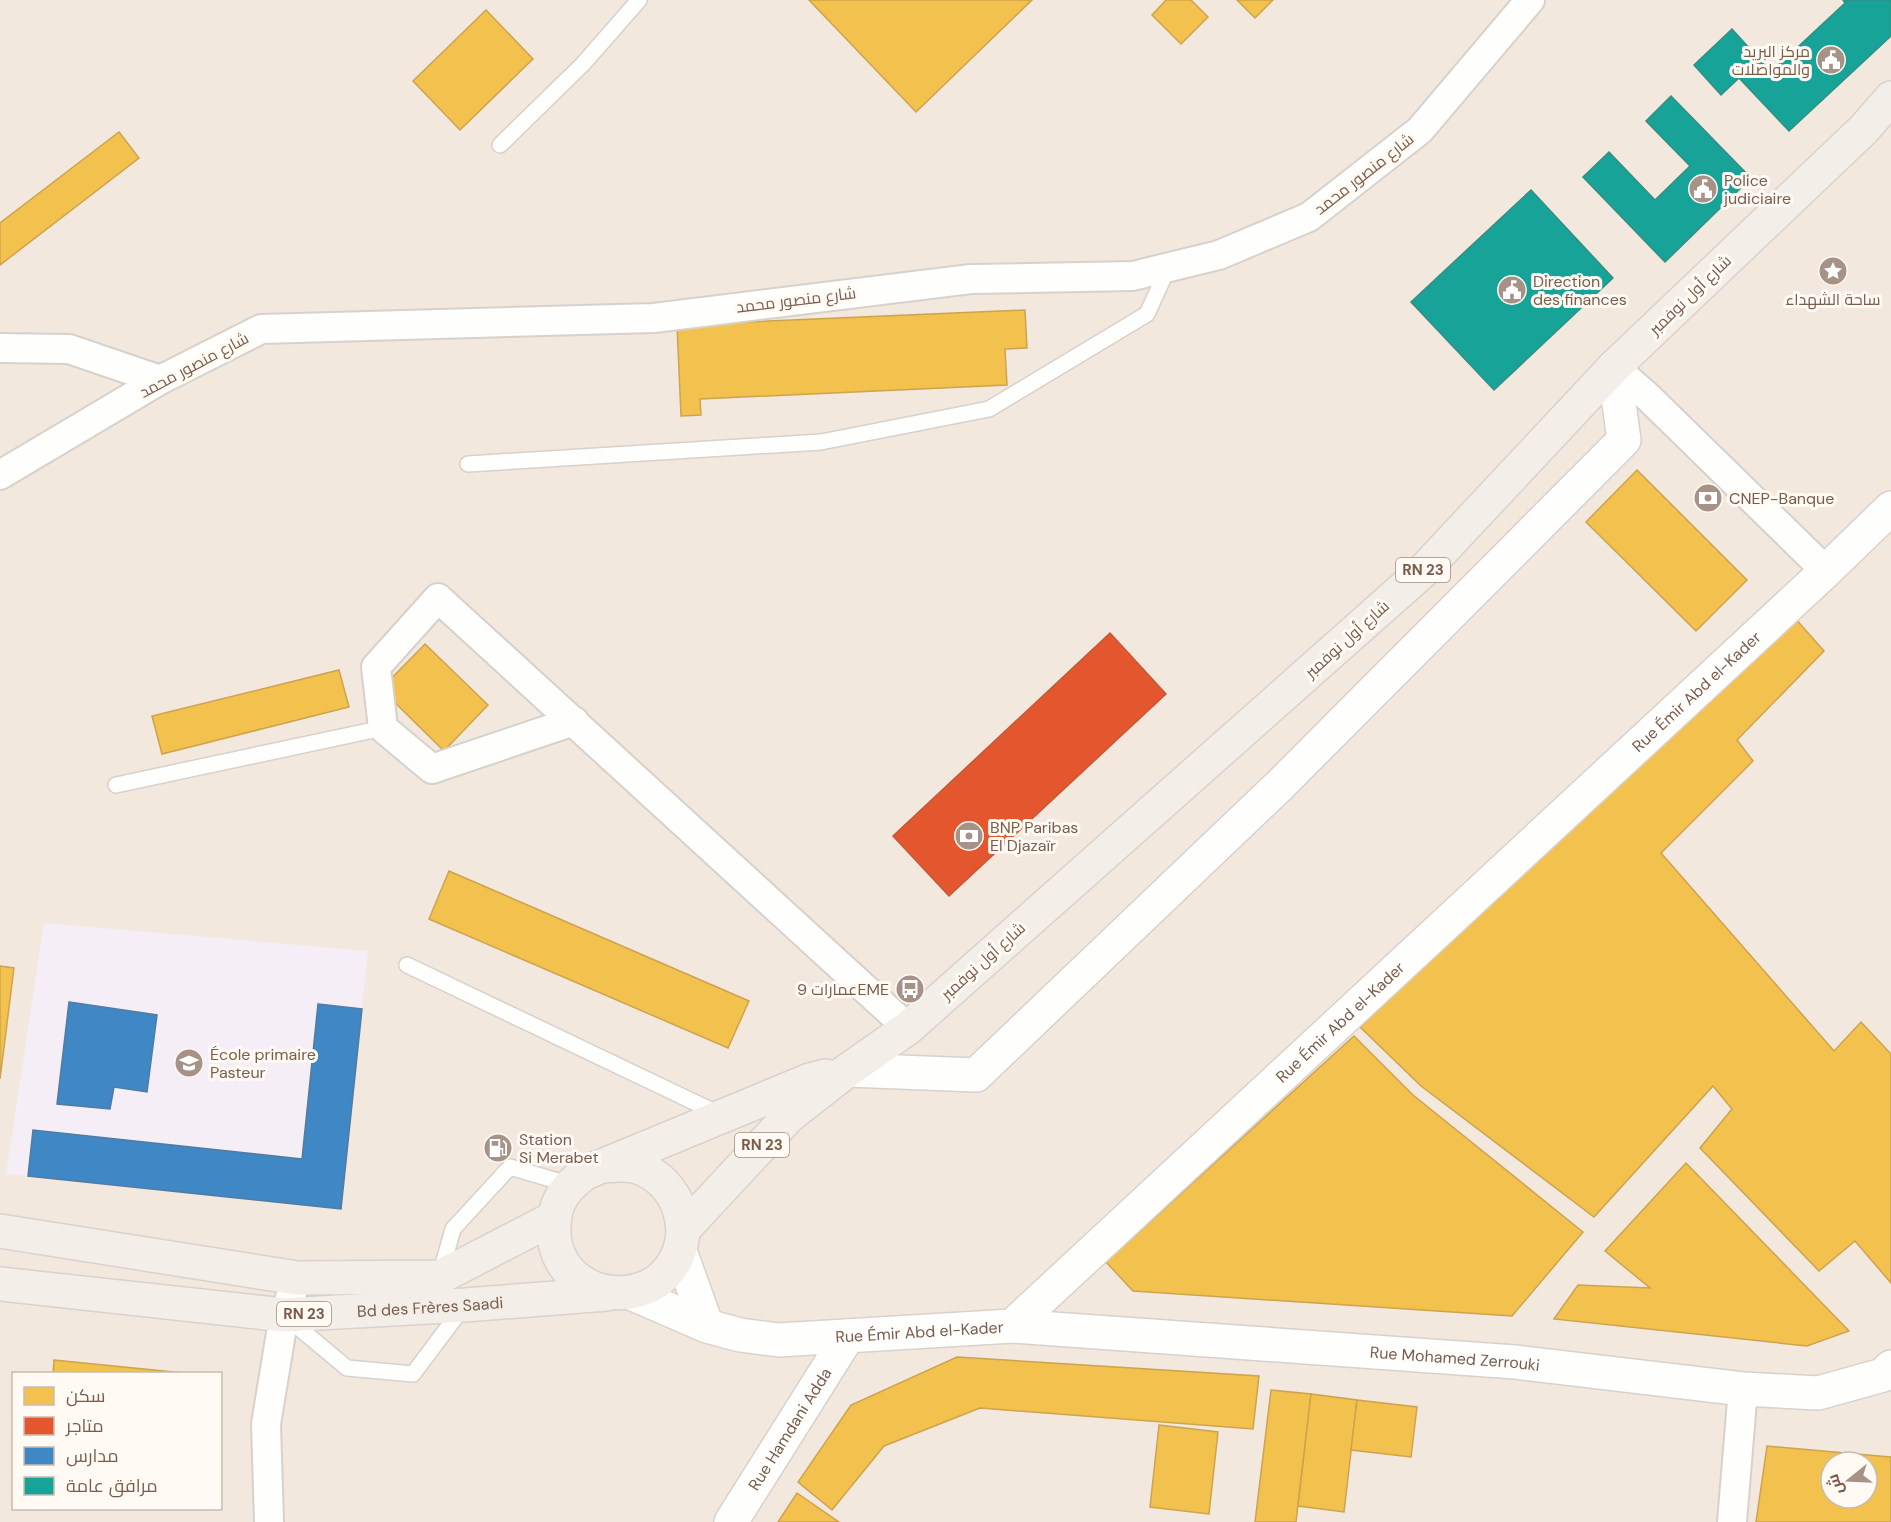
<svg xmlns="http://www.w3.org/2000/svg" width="1891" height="1522" font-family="'DM Sans',Cairo,sans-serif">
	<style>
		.residential { fill: #f2e8de; fill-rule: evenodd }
		.education { fill: #f6eef6 }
		.homes { fill: #f2c14e; stroke: #cea34e; stroke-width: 1.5; fill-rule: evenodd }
		.shops { fill: #e4572e; stroke: #c45837; stroke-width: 1.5 }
		.schools { fill: #3f88c5; stroke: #517ba1; stroke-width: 1.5 }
		.public { fill: #17a398; stroke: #358e82; stroke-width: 1.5 }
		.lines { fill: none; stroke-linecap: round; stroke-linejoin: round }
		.service-casing { stroke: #d7d1cb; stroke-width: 18 }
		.minor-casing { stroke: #d7d1cb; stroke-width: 32 }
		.tertiary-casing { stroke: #d7d1cb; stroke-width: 36 }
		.secondary-casing { stroke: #d9d2cb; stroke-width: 36 }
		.primary-casing { stroke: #dad1cc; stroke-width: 36 }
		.service { stroke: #fefefd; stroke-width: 15 }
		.minor { stroke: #fefefd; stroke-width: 28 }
		.tertiary { stroke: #fefefd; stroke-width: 33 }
		.secondary { stroke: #fefefd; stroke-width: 33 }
		.primary { stroke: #f3eee8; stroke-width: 33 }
		.labels { text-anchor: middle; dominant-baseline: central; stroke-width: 6; stroke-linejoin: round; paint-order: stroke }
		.shield { fill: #fffaf3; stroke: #a28b7f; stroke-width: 1.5 }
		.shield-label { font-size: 15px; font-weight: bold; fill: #7a5c4d }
		.poi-label { font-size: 16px; fill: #7a5c4d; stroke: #fffaf3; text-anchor: start }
		.street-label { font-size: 16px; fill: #7a5c4d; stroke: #fffaf3 }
	</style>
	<rect width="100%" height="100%" fill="#f9f5f0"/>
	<path class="residential" d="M 0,0 L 1891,0 L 1891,1522 L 0,1522 ZM 14,1374 L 220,1374 L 220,1508 L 14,1508 ZM 1831,1462 L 1867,1462 L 1867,1498 L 1831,1498 Z"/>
	<path class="education" d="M 44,923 L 368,951 L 341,1209 L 6,1174 Z"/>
	<g class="homes">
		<path d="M 809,0 L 1032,0 L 916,112 Z"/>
		<path d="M 1166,0 L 1191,0 L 1208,17 L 1181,44 L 1152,15 Z"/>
		<path d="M 1237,0 L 1273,0 L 1255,18 Z"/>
		<path d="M 486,10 L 533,59 L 460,130 L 413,81 Z"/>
		<path d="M 119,132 L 139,158 L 0,265 L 0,223 Z"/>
		<path d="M 1025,310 L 1027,348 L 1005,349 L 1007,385 L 700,399 L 701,415 L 681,416 L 677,325 Z"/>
		<path d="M 1637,470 L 1747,580 L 1696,631 L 1586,522 Z"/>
		<path d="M 1794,617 L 1824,651 L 1737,740 L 1753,761 L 1661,853 L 1834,1051 L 1861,1022 L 1891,1054 L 1891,1283 L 1855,1241 L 1819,1271 L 1700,1148 L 1732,1109 L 1713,1086 L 1594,1217 L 1421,1086 L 1360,1027 Z"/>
		<path d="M 425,644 L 488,705 L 444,751 L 381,689 Z"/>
		<path d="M 339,670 L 349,707 L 162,754 L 152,716 Z"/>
		<path d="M 449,871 L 749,1001 L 728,1048 L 429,919 Z"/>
		<path d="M 0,966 L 14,968 L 0,1079 Z"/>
		<path d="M 1354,1036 L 1413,1095 L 1583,1232 L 1512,1316 L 1133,1291 L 1106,1262 Z"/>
		<path d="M 1686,1163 L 1849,1331 L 1807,1346 L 1554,1319 L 1578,1285 L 1650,1288 L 1605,1251 Z"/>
		<path d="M 957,1357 L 1259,1376 L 1253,1429 L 980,1408 L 884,1446 L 832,1510 L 798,1482 L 851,1405 Z"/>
		<path d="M 54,1360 L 194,1374 L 53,1374 Z"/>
		<path d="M 1271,1390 L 1311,1394 L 1296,1522 L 1255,1522 Z"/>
		<path d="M 1311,1394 L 1357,1400 L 1344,1512 L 1298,1506 Z"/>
		<path d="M 1357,1400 L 1417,1407 L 1411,1457 L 1351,1450 Z"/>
		<path d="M 1159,1425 L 1218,1432 L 1209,1514 L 1150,1507 Z"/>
		<path d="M 1767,1446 L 1891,1457 L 1891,1522 L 1756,1522 ZM 1831,1462 L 1867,1462 L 1867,1498 L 1831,1498 Z"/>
		<path d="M 797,1493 L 839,1522 L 778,1522 Z"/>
	</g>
	<path class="shops" d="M 1110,633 L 1166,694 L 949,896 L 893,836 Z"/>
	<g class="schools">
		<path d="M 69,1002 L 157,1015 L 147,1092 L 114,1087 L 110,1109 L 57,1104 Z"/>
		<path d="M 318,1004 L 362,1009 L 341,1209 L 28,1176 L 33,1130 L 302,1159 Z"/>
	</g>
	<g class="public">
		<path d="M 1843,0 L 1891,0 L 1891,36 L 1789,131 L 1739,78 L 1721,95 L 1694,65 L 1732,29 L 1771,72 L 1845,3 Z"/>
		<path d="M 1671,96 L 1751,178 L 1665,262 L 1583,177 L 1609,152 L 1655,200 L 1690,166 L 1646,121 Z"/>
		<path d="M 1531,190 L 1613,278 L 1494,390 L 1411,302 Z"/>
	</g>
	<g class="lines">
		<g class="service-casing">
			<g id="service">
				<path d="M 500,145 L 583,64 L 639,0"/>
				<path d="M 468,464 L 821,442 L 989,409 L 1147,314 L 1168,268"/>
				<path d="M 116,785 L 383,728"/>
				<path d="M 407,965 L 719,1114"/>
				<path d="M 440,1275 L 453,1229 L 510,1167 L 571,1185"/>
				<path d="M 286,1317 L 347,1368 L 413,1374 L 464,1306"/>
			</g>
		</g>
		<g class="minor-casing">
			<g id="minor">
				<path d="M 0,348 L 69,349 L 160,380"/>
				<path d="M 1614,367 L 1648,397 L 1826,571"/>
				<path d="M 0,475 L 160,380 L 261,329 L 654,318 L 971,279 L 1133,276 L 1219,255 L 1309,217 L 1420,130 L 1530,0"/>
				<path d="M 574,721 L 432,769 L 383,728 L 376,667 L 438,598 L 908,1028"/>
				<path d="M 269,1522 L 266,1424 L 284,1315 L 297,1278"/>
				<path d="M 1732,1522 L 1743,1389"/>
			</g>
		</g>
		<g class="tertiary-casing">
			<g id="tertiary">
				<path d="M 848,1070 L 976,1075 L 1279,786 L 1624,440 L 1614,367"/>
				<path id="s1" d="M 1012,1326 L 1515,1362 L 1743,1389 L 1818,1393 L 1883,1375 L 1891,1367"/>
				<path id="s2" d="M 731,1522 L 848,1336"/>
			</g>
		</g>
		<g class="secondary-casing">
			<g id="secondary">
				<path d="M 680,1251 L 707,1326"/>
				<path id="s3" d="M 631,1293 L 707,1326 L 740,1335 L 779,1340 L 1012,1326 L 1826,571 L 1891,508"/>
			</g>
		</g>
		<g class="primary-casing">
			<g id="primary">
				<path d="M 602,1166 C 616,1165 630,1163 643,1169 C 678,1185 693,1227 675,1261 C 669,1271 660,1281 649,1286 C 607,1306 554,1280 554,1231 C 554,1220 555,1209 560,1200 C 566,1188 575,1181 585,1173 L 810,1080 L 826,1076"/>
				<path d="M 684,1229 L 789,1116 L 848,1070 L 908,1028 L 1423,571 L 1614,367 L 1864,129 L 1891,98"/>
				<path d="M 0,1231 L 297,1278 L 440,1277 L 554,1218"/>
				<path id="s4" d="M 0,1284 L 284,1315 L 465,1305 L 607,1294"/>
			</g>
		</g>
		<use href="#service" class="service"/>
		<use href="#minor" class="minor"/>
		<use href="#tertiary" class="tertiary"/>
		<use href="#secondary" class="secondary"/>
		<use href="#primary" class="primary"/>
	</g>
	<defs>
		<g id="civic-disc" transform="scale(1.5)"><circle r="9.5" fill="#a69286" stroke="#fffaf3"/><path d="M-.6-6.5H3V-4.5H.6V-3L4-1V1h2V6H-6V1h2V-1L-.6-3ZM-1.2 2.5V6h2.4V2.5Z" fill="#fff"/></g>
		<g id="sight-disc" transform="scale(1.5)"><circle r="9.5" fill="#a69286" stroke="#fffaf3"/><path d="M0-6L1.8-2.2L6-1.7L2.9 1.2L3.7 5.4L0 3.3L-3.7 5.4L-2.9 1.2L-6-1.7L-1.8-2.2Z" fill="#fff"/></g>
		<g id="bank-disc" transform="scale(1.5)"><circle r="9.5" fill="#a69286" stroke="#fffaf3"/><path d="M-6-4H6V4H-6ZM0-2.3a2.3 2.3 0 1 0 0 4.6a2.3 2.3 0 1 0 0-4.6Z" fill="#fff"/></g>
		<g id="bus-disc" transform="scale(1.5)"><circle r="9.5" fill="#a69286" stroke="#fffaf3"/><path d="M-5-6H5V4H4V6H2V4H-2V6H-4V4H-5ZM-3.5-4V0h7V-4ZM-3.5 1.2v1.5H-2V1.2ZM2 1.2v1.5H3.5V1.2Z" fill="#fff"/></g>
		<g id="school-disc" transform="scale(1.5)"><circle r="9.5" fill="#a69286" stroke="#fffaf3"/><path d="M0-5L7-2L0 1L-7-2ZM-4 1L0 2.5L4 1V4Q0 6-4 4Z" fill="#fff"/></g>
		<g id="fuel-disc" transform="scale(1.5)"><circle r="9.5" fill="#a69286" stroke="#fffaf3"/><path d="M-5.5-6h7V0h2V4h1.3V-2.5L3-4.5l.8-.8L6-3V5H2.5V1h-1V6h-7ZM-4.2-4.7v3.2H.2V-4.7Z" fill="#fff"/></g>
	</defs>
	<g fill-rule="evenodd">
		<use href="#civic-disc" x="1831" y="60"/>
		<use href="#civic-disc" x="1703" y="189"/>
		<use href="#sight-disc" x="1833" y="271"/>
		<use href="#civic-disc" x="1512" y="290"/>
		<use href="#bank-disc" x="1708" y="498"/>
		<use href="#bank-disc" x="969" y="836"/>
		<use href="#bus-disc" x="910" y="989"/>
		<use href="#school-disc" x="189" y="1063"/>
		<use href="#fuel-disc" x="498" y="1148"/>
	</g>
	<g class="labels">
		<g class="shield">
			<rect x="1396" y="558" width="54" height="24" rx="4.5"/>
			<rect x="735" y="1133" width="54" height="24" rx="4.5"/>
			<rect x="277" y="1302" width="54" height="24" rx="4.5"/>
		</g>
		<g class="shield-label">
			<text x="1423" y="570">RN 23</text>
			<text x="762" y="1145">RN 23</text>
			<text x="304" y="1314">RN 23</text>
		</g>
		<g class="poi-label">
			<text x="1810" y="51" text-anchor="end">مركز البريد<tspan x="1810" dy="18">والمواصلات</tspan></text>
			<text x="1724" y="180">Police<tspan x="1724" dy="18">judiciaire</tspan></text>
			<text x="1533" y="281">Direction<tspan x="1533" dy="18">des finances</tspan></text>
			<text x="1833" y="299" text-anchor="middle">ساحة الشهداء</text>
			<text x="1729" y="498">CNEP-Banque</text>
			<text x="990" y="827">BNP Paribas<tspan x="990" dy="18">El Djazaïr</tspan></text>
			<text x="889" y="989" text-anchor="end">عمارات 9EME</text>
			<text x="210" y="1054">École primaire<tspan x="210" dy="18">Pasteur</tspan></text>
			<text x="519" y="1139">Station<tspan x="519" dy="18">Si Merabet</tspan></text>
		</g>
		<g class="street-label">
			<text transform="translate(1364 174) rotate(-38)">شارع منصور محمد</text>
			<text transform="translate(1690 295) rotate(-44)">شارع أول نوفمبر</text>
			<text transform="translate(796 300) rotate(-7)">شارع منصور محمد</text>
			<text transform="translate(194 365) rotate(-28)">شارع منصور محمد</text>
			<text transform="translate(1347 639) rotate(-42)">شارع أول نوفمبر</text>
			<text stroke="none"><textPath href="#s3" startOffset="1323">Rue Émir Abd el-Kader</textPath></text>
			<text transform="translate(983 961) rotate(-42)">شارع أول نوفمبر</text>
			<text stroke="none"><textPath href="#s3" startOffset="837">Rue Émir Abd el-Kader</textPath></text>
			<text stroke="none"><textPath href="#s4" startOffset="432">Bd des Frères Saadi</textPath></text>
			<text stroke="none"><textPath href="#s3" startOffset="297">Rue Émir Abd el-Kader</textPath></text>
			<text stroke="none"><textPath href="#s1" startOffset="444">Rue Mohamed Zerrouki</textPath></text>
			<text stroke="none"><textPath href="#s2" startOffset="110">Rue Hamdani Adda</textPath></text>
		</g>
	</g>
	<rect x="12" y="1372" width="210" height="138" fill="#fffaf3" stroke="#cabbb1" stroke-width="1.5"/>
	<rect x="24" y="1387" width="30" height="18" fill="#f2c14e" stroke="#cabbb1" stroke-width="1.5"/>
	<text x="66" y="1402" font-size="18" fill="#7a5c4d">سكن</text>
	<rect x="24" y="1417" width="30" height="18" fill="#e4572e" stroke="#cabbb1" stroke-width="1.5"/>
	<text x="66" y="1432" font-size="18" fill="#7a5c4d">متاجر</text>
	<rect x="24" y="1447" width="30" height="18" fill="#3f88c5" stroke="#cabbb1" stroke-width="1.5"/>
	<text x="66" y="1462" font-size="18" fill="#7a5c4d">مدارس</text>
	<rect x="24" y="1477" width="30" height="18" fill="#17a398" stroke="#cabbb1" stroke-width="1.5"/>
	<text x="66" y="1492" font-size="18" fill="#7a5c4d">مرافق عامة</text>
	<g transform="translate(1849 1480) rotate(252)"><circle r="28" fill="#fffaf3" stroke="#cabbb1" stroke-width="1.5"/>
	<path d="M0-4.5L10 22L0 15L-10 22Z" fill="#a69286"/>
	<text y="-9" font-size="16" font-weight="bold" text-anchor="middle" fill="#7a5c4d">ش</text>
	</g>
</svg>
